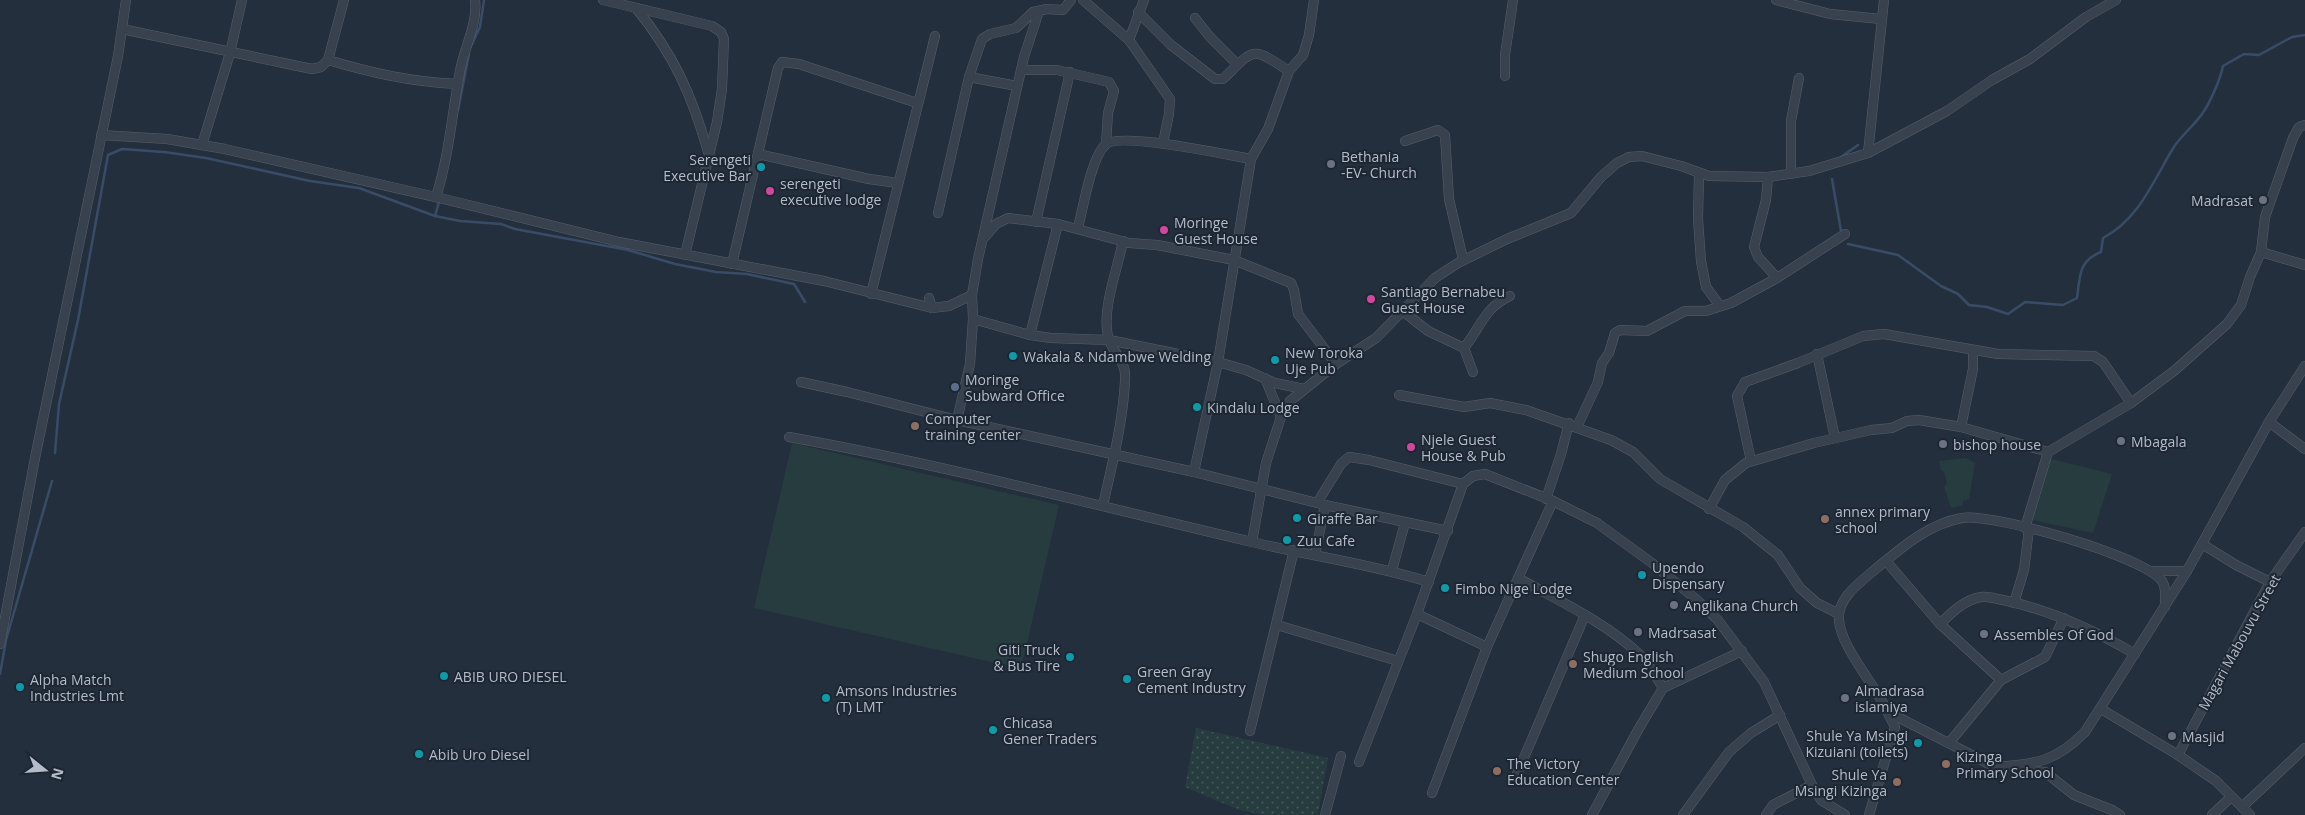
<svg xmlns="http://www.w3.org/2000/svg" width="2305" height="815" font-family="'Open Sans',sans-serif">
	<style>
		.grass { fill: #263c3f }
		.park { fill: url(#park-dots) }
		.lines { fill: none; stroke-linecap: round; stroke-linejoin: round }
		.stream { stroke: #394c67; stroke-width: 2.5 }
		.minor-casing { stroke: #565f6c; stroke-width: 10 }
		.minor { stroke: #38414e; stroke-width: 9 }
		.worship-dot { fill: #6b7280; stroke: #1d2633; stroke-width: 2 }
		.culture-dot { fill: #0f9aa8; stroke: #1d2633; stroke-width: 2 }
		.hotel-dot { fill: #d1479c; stroke: #1d2633; stroke-width: 2 }
		.service-dot { fill: #5c6f8a; stroke: #1d2633; stroke-width: 2 }
		.education-dot { fill: #8d6e63; stroke: #1d2633; stroke-width: 2 }
		.labels { text-anchor: middle; dominant-baseline: central; stroke-width: 4; stroke-linejoin: round; paint-order: stroke }
		.poi-label { font-size: 14px; fill: #b4bcc9; stroke: #1d2633; text-anchor: start }
		.street-label { font-size: 14px; fill: #b4bcc9; stroke: #1d2633 }
	</style>
	<defs>
		<pattern id="park-dots" width="8" height="8" patternUnits="userSpaceOnUse" patternTransform="scale(1.25)"><rect width="8" height="8" fill="#263c3f"/><path d="M2 2h.1M6 6h.1" fill="none" stroke="#435659" stroke-width="1.8" stroke-linecap="round"/></pattern>
	</defs>
	<rect width="100%" height="100%" fill="#242f3e"/>
	<g class="grass">
		<path d="M 792,443 L 1059,505 L 1021,669 L 754,608 Z"/>
		<path d="M 1966,458 L 1975,463 L 1969,499 L 1963,501 L 1963,505 L 1951,508 L 1944,487 L 1947,483 L 1944,472 L 1941,470 L 1939,461 Z"/>
		<path d="M 2047,458 L 2112,474 L 2093,533 L 2027,519 Z"/>
	</g>
	<path class="park" d="M 1196,728 L 1328,758 L 1318,815 L 1265,815 L 1239,810 L 1185,787 Z"/>
	<g class="lines">
		<g class="stream">
			<path d="M 472,44 L 480,27 L 484,0"/>
			<path d="M 458,110 L 469,54"/>
			<path d="M 1841,157 L 1858,145"/>
			<path d="M 1832,179 L 1841,231"/>
			<path d="M 435,216 L 439,202"/>
			<path d="M 1848,244 L 1898,255 L 1941,286 L 1958,294 L 1969,305 L 1987,307 L 2008,314 L 2025,302 L 2063,305 L 2077,298 C 2080,277 2078,261 2101,252 L 2103,238 C 2138,220 2153,182 2172,150 C 2180,136 2193,127 2202,114 C 2210,103 2220,80 2223,66 L 2244,54 L 2259,55 L 2292,37 L 2305,35"/>
			<path d="M 55,453 L 59,404 L 78,320 L 108,155 L 122,149 L 164,152 L 206,158 L 310,181 L 359,188 L 435,216 L 460,221 L 501,224 L 515,229 L 628,250 L 675,264 L 716,272 L 747,274 L 794,284 L 805,302"/>
			<path d="M 0,674 L 6,640 L 52,481"/>
		</g>
		<g class="minor-casing">
			<g id="minor">
				<path d="M 603,0 L 712,26 L 721,32 L 724,39 L 722,89 L 717,122 L 685,255"/>
				<path d="M 1083,0 L 1129,40 L 1170,99 L 1169,114 L 1163,143"/>
				<path d="M 1776,0 L 1830,14 L 1881,19"/>
				<path d="M 636,8 C 674,55 692,95 708,152"/>
				<path d="M 1138,12 L 1171,45 L 1215,79 L 1223,79 C 1255,48 1251,46 1289,71"/>
				<path d="M 1195,18 L 1210,37 L 1237,64"/>
				<path d="M 122,29 L 312,69 L 321,67 L 328,60 L 344,0"/>
				<path d="M 1129,40 L 1144,0"/>
				<path d="M 328,60 C 372,73 411,82 458,84"/>
				<path d="M 1021,70 L 1057,70 L 1109,82 L 1114,91 L 1108,113 L 1106,144"/>
				<path d="M 1505,76 L 1505,55 L 1513,0"/>
				<path d="M 969,77 L 1017,86"/>
				<path d="M 101,135 L 167,139 L 225,149 L 440,198 L 619,242 L 824,281 L 932,308 L 949,306 L 972,295"/>
				<path d="M 1405,141 L 1438,130 L 1445,135 L 1449,199 L 1463,259"/>
				<path d="M 202,145 L 230,53 L 242,0"/>
				<path d="M 1868,153 L 1884,0"/>
				<path d="M 758,154 L 869,179 L 898,183"/>
				<path d="M 1699,174 L 1698,219 L 1701,261 L 1706,287 L 1720,306"/>
				<path d="M 1791,174 L 1791,121 L 1799,78"/>
				<path d="M 1768,177 L 1766,200 L 1754,247 L 1758,257 L 1777,278"/>
				<path d="M 436,197 C 449,156 452,114 460,71 C 464,48 478,24 475,0"/>
				<path d="M 938,213 L 969,77 L 982,39 L 990,34 L 1016,28 L 1033,12 L 1047,9 L 1063,10 L 1071,0"/>
				<path d="M 1036,222 L 1070,72"/>
				<path d="M 1078,228 C 1083,208 1091,159 1105,145 C 1118,131 1228,155 1251,159"/>
				<path d="M 983,239 L 996,224 L 1008,218 L 1058,224 L 1129,243 L 1157,245 L 1234,260 L 1291,283 L 1294,290 L 1298,314 L 1336,364"/>
				<path d="M 2261,252 L 2265,217 L 2293,138 L 2299,127 L 2305,125"/>
				<path d="M 732,264 L 778,68 L 782,62 L 799,64 L 917,103"/>
				<path d="M 871,294 L 935,36"/>
				<path d="M 929,298 L 932,308"/>
				<path d="M 1404,312 L 1428,331 L 1464,348 C 1481,327 1484,308 1510,296"/>
				<path d="M 973,319 L 1030,335 L 1051,338 L 1109,340 L 1218,362 L 1246,370 L 1275,383 L 1304,389"/>
				<path d="M 1030,335 L 1058,224"/>
				<path d="M 1464,348 L 1473,372"/>
				<path d="M 1817,354 L 1835,438"/>
				<path d="M 1265,378 L 1281,417"/>
				<path d="M 801,382 L 847,392 L 957,420 L 1194,472 L 1325,505 L 1448,531"/>
				<path d="M 1399,395 L 1464,407 L 1490,403 L 1526,410 L 1611,440 L 1633,452 L 1660,479 L 1743,527 L 1778,555 L 1800,588 L 1817,603 L 1839,614"/>
				<path d="M 957,420 L 970,364 L 973,319 L 972,295 L 978,259 L 1024,57 L 1039,11"/>
				<path d="M 2269,422 L 2305,449"/>
				<path d="M 1577,427 L 1598,382 L 1602,363 L 1609,353 L 1615,333 L 1620,330 L 1647,331 L 1685,311 L 1706,311 L 1731,303 L 1777,278 L 1845,234"/>
				<path d="M 1961,427 L 1973,369 L 1973,351"/>
				<path d="M 789,437 C 945,465 1098,506 1252,542 C 1311,556 1371,564 1429,582"/>
				<path d="M 1751,461 L 1737,396 L 1745,382 L 1798,363 L 1863,336 L 1884,334 L 1998,354 L 2094,356 L 2103,362 L 2131,403"/>
				<path d="M 1194,472 L 1218,362 L 1251,159 L 1268,129 L 1289,71 L 1303,55 L 1309,35 L 1314,0"/>
				<path d="M 1546,499 L 1561,454 L 1569,423"/>
				<path d="M 1317,503 L 1341,464 L 1349,457 L 1369,460 L 1463,484"/>
				<path d="M 1103,505 C 1112,465 1123,422 1125,381 C 1127,360 1114,356 1109,339 C 1100,313 1118,268 1123,241"/>
				<path d="M 1709,509 L 1725,480 L 1746,463 L 1814,443 L 1871,430 L 1892,428 L 1907,421 L 1919,420 L 1961,427 L 2048,452"/>
				<path d="M 2025,528 L 2048,452 L 2131,403 L 2174,371 L 2227,324 L 2241,305 L 2250,277 L 2261,252 L 2305,265"/>
				<path d="M 1252,542 L 1266,463 L 1281,417 L 1290,401 L 1336,364 L 1376,338 L 1435,278 L 1458,263 L 1507,239 L 1571,213 L 1601,177 L 1617,163 L 1629,157 L 1642,156 L 1681,166 L 1709,176 L 1768,177 L 1809,171 L 1868,153 L 1947,111 L 1992,80 L 2030,59 L 2086,17 L 2116,0"/>
				<path d="M 2202,544 L 2236,565 L 2270,582"/>
				<path d="M 1315,555 L 1325,505"/>
				<path d="M 1886,561 L 1940,624 L 2001,680"/>
				<path d="M 1392,570 L 1405,523"/>
				<path d="M 2151,571 L 2187,571"/>
				<path d="M 1518,578 C 1559,601 1605,622 1639,654 C 1649,663 1656,677 1663,688"/>
				<path d="M 2014,603 L 2024,570 L 2029,529"/>
				<path d="M 1417,614 L 1487,647"/>
				<path d="M 1940,624 C 1952,612 1964,600 1981,597 C 1988,596 1996,599 2003,600 C 2050,610 2094,630 2135,654"/>
				<path d="M 1277,625 L 1398,661"/>
				<path d="M 0,644 L 35,458 L 118,56 L 126,0"/>
				<path d="M 2101,709 L 2178,755 L 2216,781 L 2250,815"/>
				<path d="M 1888,712 L 1995,767 L 2000,768"/>
				<path d="M 1250,731 L 1294,550"/>
				<path d="M 1949,743 L 2001,680 L 2045,657 L 2064,618"/>
				<path d="M 2178,755 L 2270,582 L 2305,532"/>
				<path d="M 1359,762 L 1417,614 L 1463,484 L 1473,476 L 1485,474 L 1553,501 L 1597,523 L 1652,563 L 1697,600 L 1717,619 L 1764,682 L 1812,785 L 1821,800 L 1845,815"/>
				<path d="M 1995,767 C 2035,764 2056,762 2085,732 L 2187,571 L 2269,422 L 2305,366"/>
				<path d="M 2020,770 L 2045,772 L 2074,795 L 2112,810 L 2120,815"/>
				<path d="M 1514,781 L 1585,615"/>
				<path d="M 1432,793 L 1487,647 L 1553,501"/>
				<path d="M 2242,807 L 2305,748"/>
				<path d="M 1325,815 L 1341,756"/>
				<path d="M 1592,815 L 1638,730 L 1663,688 L 1742,651"/>
				<path d="M 1683,815 L 1729,752 L 1751,733 L 1780,715"/>
				<path d="M 1766,815 L 1773,805 L 1812,785"/>
				<path d="M 1869,815 L 1895,727 C 1891,719 1887,711 1883,703 C 1871,681 1840,644 1839,620 C 1837,599 1858,584 1872,572 C 1899,550 1927,524 1962,518 C 1993,513 2144,556 2162,581 C 2167,589 2165,598 2165,607"/>
				<path d="M 2212,815 L 2231,797"/>
			</g>
		</g>
		<use href="#minor" class="minor"/>
	</g>
	<g class="worship-dot">
		<circle cx="1331" cy="164" r="5"/>
		<circle cx="2263" cy="200" r="5"/>
		<circle cx="2121" cy="441" r="5"/>
		<circle cx="1943" cy="444" r="5"/>
		<circle cx="1674" cy="605" r="5"/>
		<circle cx="1638" cy="632" r="5"/>
		<circle cx="1984" cy="634" r="5"/>
		<circle cx="1845" cy="698" r="5"/>
		<circle cx="2172" cy="736" r="5"/>
	</g>
	<g class="culture-dot">
		<circle cx="761" cy="167" r="5"/>
		<circle cx="1013" cy="356" r="5"/>
		<circle cx="1275" cy="360" r="5"/>
		<circle cx="1197" cy="407" r="5"/>
		<circle cx="1297" cy="518" r="5"/>
		<circle cx="1287" cy="540" r="5"/>
		<circle cx="1642" cy="575" r="5"/>
		<circle cx="1445" cy="588" r="5"/>
		<circle cx="1070" cy="657" r="5"/>
		<circle cx="444" cy="676" r="5"/>
		<circle cx="1127" cy="679" r="5"/>
		<circle cx="20" cy="687" r="5"/>
		<circle cx="826" cy="698" r="5"/>
		<circle cx="993" cy="730" r="5"/>
		<circle cx="1918" cy="743" r="5"/>
		<circle cx="419" cy="754" r="5"/>
	</g>
	<g class="hotel-dot">
		<circle cx="770" cy="191" r="5"/>
		<circle cx="1164" cy="230" r="5"/>
		<circle cx="1371" cy="299" r="5"/>
		<circle cx="1411" cy="447" r="5"/>
	</g>
	<circle class="service-dot" cx="955" cy="387" r="5"/>
	<g class="education-dot">
		<circle cx="915" cy="426" r="5"/>
		<circle cx="1825" cy="519" r="5"/>
		<circle cx="1573" cy="664" r="5"/>
		<circle cx="1946" cy="764" r="5"/>
		<circle cx="1497" cy="771" r="5"/>
		<circle cx="1897" cy="782" r="5"/>
	</g>
	<g class="labels">
		<g class="poi-label">
			<text x="1341" y="156">Bethania<tspan x="1341" dy="16">-EV- Church</tspan></text>
			<text x="751" y="159" text-anchor="end">Serengeti<tspan x="751" dy="16">Executive Bar</tspan></text>
			<text x="780" y="183">serengeti<tspan x="780" dy="16">executive lodge</tspan></text>
			<text x="2253" y="200" text-anchor="end">Madrasat</text>
			<text x="1174" y="222">Moringe<tspan x="1174" dy="16">Guest House</tspan></text>
			<text x="1381" y="291">Santiago Bernabeu<tspan x="1381" dy="16">Guest House</tspan></text>
			<text x="1285" y="352">New Toroka<tspan x="1285" dy="16">Uje Pub</tspan></text>
			<text x="1023" y="356">Wakala &amp; Ndambwe Welding</text>
			<text x="965" y="379">Moringe<tspan x="965" dy="16">Subward Office</tspan></text>
			<text x="1207" y="407">Kindalu Lodge</text>
			<text x="925" y="418">Computer<tspan x="925" dy="16">training center</tspan></text>
			<text x="1421" y="439">Njele Guest<tspan x="1421" dy="16">House &amp; Pub</tspan></text>
			<text x="2131" y="441">Mbagala</text>
			<text x="1953" y="444">bishop house</text>
			<text x="1835" y="511">annex primary<tspan x="1835" dy="16">school</tspan></text>
			<text x="1307" y="518">Giraffe Bar</text>
			<text x="1297" y="540">Zuu Cafe</text>
			<text x="1652" y="567">Upendo<tspan x="1652" dy="16">Dispensary</tspan></text>
			<text x="1455" y="588">Fimbo Nige Lodge</text>
			<text x="1684" y="605">Anglikana Church</text>
			<text x="1648" y="632">Madrsasat</text>
			<text x="1994" y="634">Assembles Of God</text>
			<text x="1060" y="649" text-anchor="end">Giti Truck<tspan x="1060" dy="16">&amp; Bus Tire</tspan></text>
			<text x="1583" y="656">Shugo English<tspan x="1583" dy="16">Medium School</tspan></text>
			<text x="1137" y="671">Green Gray<tspan x="1137" dy="16">Cement Industry</tspan></text>
			<text x="454" y="676">ABIB URO DIESEL</text>
			<text x="30" y="679">Alpha Match<tspan x="30" dy="16">Industries Lmt</tspan></text>
			<text x="836" y="690">Amsons Industries<tspan x="836" dy="16">(T) LMT</tspan></text>
			<text x="1855" y="690">Almadrasa<tspan x="1855" dy="16">islamiya</tspan></text>
			<text x="1003" y="722">Chicasa<tspan x="1003" dy="16">Gener Traders</tspan></text>
			<text x="1908" y="735" text-anchor="end">Shule Ya Msingi<tspan x="1908" dy="16">Kizuiani (toilets)</tspan></text>
			<text x="2182" y="736">Masjid</text>
			<text x="429" y="754">Abib Uro Diesel</text>
			<text x="1956" y="756">Kizinga<tspan x="1956" dy="16">Primary School</tspan></text>
			<text x="1507" y="763">The Victory<tspan x="1507" dy="16">Education Center</tspan></text>
			<text x="1887" y="774" text-anchor="end">Shule Ya<tspan x="1887" dy="16">Msingi Kizinga</tspan></text>
		</g>
		<g class="street-label">
			<text transform="translate(2239 642) rotate(-61)">Magari Mabouvu Street</text>
		</g>
	</g>
	<g transform="translate(45 770) rotate(107)" stroke="#1d2633" stroke-width="4" paint-order="stroke">
	<path d="M0-4L9 19L0 12L-9 19Z" fill="#b4bcc9"/>
	<text y="-8" font-size="14" font-weight="bold" text-anchor="middle" fill="#b4bcc9">N</text>
	</g>
</svg>
